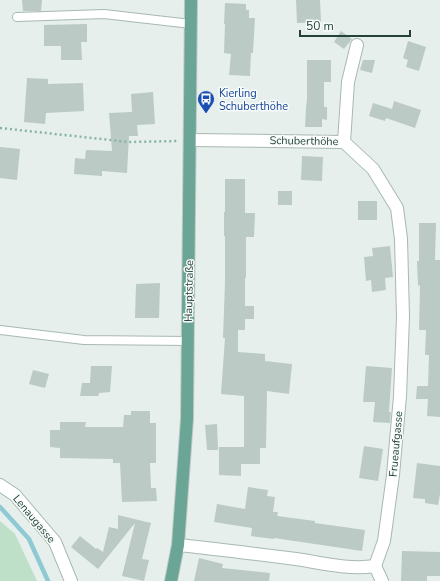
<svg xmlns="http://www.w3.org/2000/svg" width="440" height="581" font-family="'Nunito Sans',sans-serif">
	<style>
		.green { fill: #bfe0c8 }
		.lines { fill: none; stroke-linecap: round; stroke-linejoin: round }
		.stream { stroke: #8ec9d4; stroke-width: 4.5 }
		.building { fill: #bbcac4 }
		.lane-casing { stroke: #a8b8b2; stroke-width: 10 }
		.street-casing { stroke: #a8b8b2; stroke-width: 14 }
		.primary-casing { stroke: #c2cac8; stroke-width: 14 }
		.path { stroke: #86b3a5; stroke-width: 2.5; stroke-dasharray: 2 3; stroke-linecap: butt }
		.lane { stroke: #fff; stroke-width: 8 }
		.street { stroke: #fff; stroke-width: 12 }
		.primary { stroke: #6aa596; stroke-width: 12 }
		.labels { text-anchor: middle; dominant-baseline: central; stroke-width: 3; stroke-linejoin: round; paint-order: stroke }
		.transit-label { font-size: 11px; fill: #164399; stroke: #f7fbf9; text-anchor: start }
		.street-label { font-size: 11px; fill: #24423a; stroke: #f7fbf9 }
	</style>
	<rect width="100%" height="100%" fill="#e6efeb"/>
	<path class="green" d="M 0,521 L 15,534 L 37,581 L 0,581 Z"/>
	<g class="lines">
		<path class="stream" d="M 0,507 L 29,539 L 48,581"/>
	</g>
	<g class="building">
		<path d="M 22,0 L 42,0 L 41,11 L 23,11 Z"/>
		<path d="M 296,0 L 320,0 L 321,22 L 297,23 Z"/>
		<path d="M 225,3 L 246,4 L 246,10 L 249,10 L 249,18 L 255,18 L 253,53 L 251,53 L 250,76 L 229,75 L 231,54 L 224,53 L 225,24 L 224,24 Z"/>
		<path d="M 87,24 L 87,42 L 81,42 L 82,60 L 61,60 L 61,46 L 44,46 L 44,25 Z"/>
		<path d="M 341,31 L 352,39 L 344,49 L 334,42 Z"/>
		<path d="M 408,41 L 426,47 L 419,71 L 406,67 L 408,60 L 403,58 Z"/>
		<path d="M 307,60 L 331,60 L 331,82 L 324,82 L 324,107 L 327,107 L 327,120 L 322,119 L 322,127 L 305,127 L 306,108 L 307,98 Z"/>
		<path d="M 363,60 L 375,60 L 372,73 L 360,70 Z"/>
		<path d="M 27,78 L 48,79 L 48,84 L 83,83 L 84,111 L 46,113 L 45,124 L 24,122 Z"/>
		<path d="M 153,92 L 155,124 L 137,125 L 138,136 L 129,136 L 127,173 L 102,171 L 102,176 L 74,174 L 75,158 L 85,159 L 86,150 L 112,151 L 109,113 L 132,112 L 131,94 Z"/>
		<path d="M 394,101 L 421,110 L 415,128 L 386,118 L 385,121 L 369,116 L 373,103 L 392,109 Z"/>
		<path d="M 0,147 L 20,149 L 17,180 L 0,178 Z"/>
		<path d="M 302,156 L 323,157 L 322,181 L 301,180 Z"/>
		<path d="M 225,179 L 245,179 L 245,213 L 255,213 L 254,237 L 246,237 L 246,278 L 245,278 L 245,306 L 254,306 L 254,319 L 245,319 L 245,330 L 238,330 L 238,352 L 265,354 L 265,361 L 292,364 L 289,394 L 267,391 L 266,448 L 260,448 L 260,464 L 241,464 L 241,476 L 219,475 L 219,447 L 244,447 L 244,396 L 221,394 L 225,338 L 223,338 L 225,282 L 225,236 L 224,236 L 224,212 L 225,212 Z"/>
		<rect x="278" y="191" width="14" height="14"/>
		<rect x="358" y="201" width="19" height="19"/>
		<path d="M 419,223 L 436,223 L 435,260 L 440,260 L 440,417 L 427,416 L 428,399 L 416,399 L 417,386 L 428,386 L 429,355 L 425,355 L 426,330 L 419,330 L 420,285 L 418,286 L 417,261 L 419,261 Z"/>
		<path d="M 390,246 L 393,277 L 385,278 L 386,290 L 372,292 L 371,280 L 366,281 L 364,257 L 373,256 L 372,248 Z"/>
		<path d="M 160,283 L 159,318 L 135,318 L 136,284 Z"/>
		<path d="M 91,366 L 112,366 L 110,392 L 99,393 L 98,396 L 80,396 L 82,383 L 90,383 Z"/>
		<path d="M 366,366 L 392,368 L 389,412 L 391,412 L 390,423 L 373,422 L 375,402 L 363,402 Z"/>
		<path d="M 33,370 L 49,374 L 45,388 L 29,384 Z"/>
		<path d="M 131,411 L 150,411 L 150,423 L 156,423 L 156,463 L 150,463 L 151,488 L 156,488 L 157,501 L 122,502 L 120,463 L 113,463 L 113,459 L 60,458 L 60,448 L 50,447 L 50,430 L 60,430 L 60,422 L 86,422 L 85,427 L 123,427 L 124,415 L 131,415 Z"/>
		<path d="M 217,424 L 218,450 L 207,450 L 205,425 Z"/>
		<path d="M 364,446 L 383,449 L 378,481 L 359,478 Z"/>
		<path d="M 417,463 L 440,466 L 440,494 L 438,505 L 425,503 L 425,499 L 413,498 Z"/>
		<path d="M 248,487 L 268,490 L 267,496 L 275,497 L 273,512 L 278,512 L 277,516 L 315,521 L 315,523 L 365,530 L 362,551 L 274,538 L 274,539 L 251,536 L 252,528 L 214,522 L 217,504 L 245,509 Z"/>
		<path d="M 118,515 L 151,523 L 142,559 L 149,560 L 144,581 L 122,576 L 135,523 L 98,569 L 71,547 L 80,536 L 96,549 L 97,548 L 103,552 L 109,527 L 118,529 Z"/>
		<path d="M 402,551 L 440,552 L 440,576 L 427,576 L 427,581 L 401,581 Z"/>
		<path d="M 199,558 L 223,564 L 222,568 L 270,573 L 269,581 L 194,581 Z"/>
	</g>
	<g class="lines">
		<g class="lane-casing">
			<g id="lane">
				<path d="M 17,17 L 104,14 L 191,24"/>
				<path d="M 0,330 L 84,340 L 188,341"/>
			</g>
		</g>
		<g class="street-casing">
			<g id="street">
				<path d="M 190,140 L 344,142 L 348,82 L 357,45"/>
				<path d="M 0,485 L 15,495 L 55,542 L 71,581"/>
				<path d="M 178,545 C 217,549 257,554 296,559 C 322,563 349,570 375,566 L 384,541 L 393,475 L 400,396 L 403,317 L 401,239 L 397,208 L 373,169 L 344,142"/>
				<path d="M 375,566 L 382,581"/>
			</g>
		</g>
		<g class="primary-casing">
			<path id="primary" d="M 171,581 L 178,545 L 187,419 L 191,0"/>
		</g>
		<path class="path" d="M 0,128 L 129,142 L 178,141"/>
		<use href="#lane" class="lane"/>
		<use href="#street" class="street"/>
		<use href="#primary" class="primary"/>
	</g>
	<defs>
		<g id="bus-pin" transform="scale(0.9)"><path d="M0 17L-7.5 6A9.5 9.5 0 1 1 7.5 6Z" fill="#1a4fb4" stroke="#f7fbf9"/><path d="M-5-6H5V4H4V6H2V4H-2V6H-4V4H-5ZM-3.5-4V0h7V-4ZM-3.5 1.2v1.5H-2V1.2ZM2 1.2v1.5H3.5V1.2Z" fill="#fff"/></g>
	</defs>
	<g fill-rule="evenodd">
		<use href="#bus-pin" x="206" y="99"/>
	</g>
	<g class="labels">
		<g class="transit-label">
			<text x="219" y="93">Kierling<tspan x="219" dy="13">Schuberthöhe</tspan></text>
		</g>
		<g class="street-label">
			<text transform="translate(304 141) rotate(1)">Schuberthöhe</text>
			<text transform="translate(189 291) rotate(-89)">Hauptstraße</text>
			<text transform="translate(396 444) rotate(-85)">Frueaufgasse</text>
			<text transform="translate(34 519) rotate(50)">Lenaugasse</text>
		</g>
	</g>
	<path d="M300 30v6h110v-6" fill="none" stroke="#24423a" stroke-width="2"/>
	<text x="306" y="30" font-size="12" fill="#24423a" stroke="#f7fbf9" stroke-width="3" paint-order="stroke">50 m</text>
</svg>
